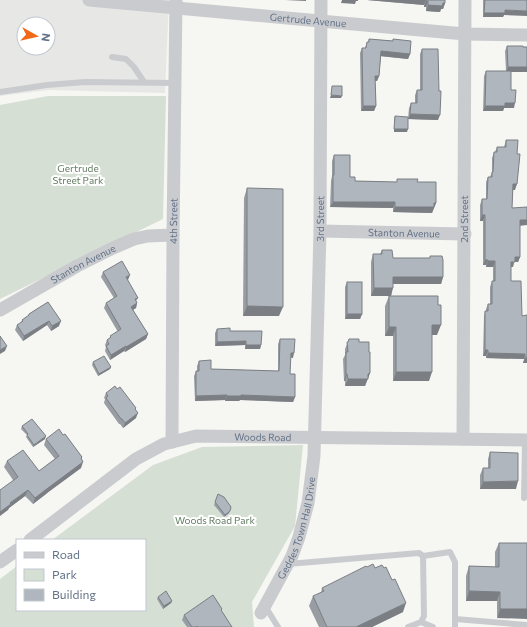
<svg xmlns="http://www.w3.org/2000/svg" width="527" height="627" font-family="Commissioner,sans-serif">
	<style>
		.built { fill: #e7e8e6; fill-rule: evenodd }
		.green { fill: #d6dfd4 }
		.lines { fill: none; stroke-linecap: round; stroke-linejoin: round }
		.lane { stroke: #c9cbcf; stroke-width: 6 }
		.street { stroke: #c9cbcf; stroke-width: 13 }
		.wall { fill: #979da3 }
		.shaded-wall { fill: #7b7f84 }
		.building { fill: #b0b6bd; stroke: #7b7f84 }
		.labels { text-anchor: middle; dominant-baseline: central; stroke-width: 4; stroke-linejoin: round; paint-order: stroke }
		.street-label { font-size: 10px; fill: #637287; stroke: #fff }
		.park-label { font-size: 10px; fill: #647d63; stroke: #fff }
	</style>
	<rect width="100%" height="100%" fill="#f6f7f3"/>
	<path class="built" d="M 0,0 L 169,0 L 165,93 L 49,90 L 0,96 ZM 24,24 L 48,24 L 48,48 L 24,48 Z"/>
	<g class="green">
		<path d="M 48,96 L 166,96 L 163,219 L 0,299 L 0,105 Z"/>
		<path d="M 303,445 L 295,526 L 252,602 L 254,627 L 0,627 L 0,579 L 17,566 L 17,610 L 145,610 L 145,540 L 52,540 L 153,465 L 202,447 Z"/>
	</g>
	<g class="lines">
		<g class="lane">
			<path d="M 112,57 L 126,59 L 134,67 L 144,82"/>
			<path d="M 0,92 L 47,85 L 85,82 L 175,83"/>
			<path d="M 524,498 L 525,440"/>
			<path d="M 423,556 L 450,552 L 455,562 L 455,627"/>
			<path d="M 288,564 L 419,553 L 423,556 L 424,616 L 421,622 L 408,627"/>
			<path d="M 265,606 L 278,627"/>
			<path d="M 455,619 L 527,625"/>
			<path d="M 421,622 L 433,627"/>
		</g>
		<g class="street">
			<path id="s1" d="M 89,0 L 320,21 L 465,34 L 527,35"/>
			<path id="s2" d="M 320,231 L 465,234"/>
			<path id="s3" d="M 0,310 L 77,266 L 113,248 L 134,239 L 148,236 L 173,235"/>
			<path id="s4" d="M 463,439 L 465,0"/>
			<path id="s5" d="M 172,442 L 173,235 L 176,0"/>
			<path id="s6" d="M 30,540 L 136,459 L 164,444 L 196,436 L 527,440"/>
			<path d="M 0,562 L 17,550"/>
			<path id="s7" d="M 261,613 L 292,556 L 299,537 L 308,503 L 314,456 L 320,231 L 321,0"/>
		</g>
	</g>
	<g class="wall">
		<path d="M 367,0 L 445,0 L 445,3 L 443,9 L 441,9 L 440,12 L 426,11 L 426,7 L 424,7 L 424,5 Z"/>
		<path d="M 483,0 L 527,0 L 504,15 L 503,17 L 483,17 Z"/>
		<path d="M 369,39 L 393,41 L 393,39 L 410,54 L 408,59 L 381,56 L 379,76 L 377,81 L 375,81 L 376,106 L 374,111 L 361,111 L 360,53 L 362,48 L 365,48 L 367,42 L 368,42 Z"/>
		<path d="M 507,46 L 527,47 L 527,72 L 511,72 L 511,90 L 514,108 L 504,108 L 503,111 L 483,111 L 484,76 L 486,71 L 506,71 L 505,51 Z"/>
		<path d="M 422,49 L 438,120 L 408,119 L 409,108 L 411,103 L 415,103 L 415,95 L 417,90 L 420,90 L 420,54 Z"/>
		<path d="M 395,116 L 407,132 L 394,132 L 394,119 Z"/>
		<path d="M 506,140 L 515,190 L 513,190 L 512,208 L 520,226 L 520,257 L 518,262 L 514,262 L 513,267 L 511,267 L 511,281 L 522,316 L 527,363 L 523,363 L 524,359 L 486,358 L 486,356 L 483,356 L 484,316 L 485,311 L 486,311 L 486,309 L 488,304 L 490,304 L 490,287 L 492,281 L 493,281 L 493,267 L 486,267 L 486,265 L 483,265 L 483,221 L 480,221 L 480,205 L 482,199 L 486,199 L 486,182 L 488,177 L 490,177 L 492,172 L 492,158 L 494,152 L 495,152 L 497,147 L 504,147 Z"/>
		<path d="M 334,155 L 350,177 L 355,181 L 397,182 L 397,179 L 417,182 L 436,203 L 432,213 L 393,212 L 393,208 L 330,207 L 331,181 L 332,176 L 332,161 Z"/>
		<path d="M 247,188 L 279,316 L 243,316 L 244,198 Z"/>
		<path d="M 382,250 L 393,258 L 430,258 L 430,256 L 443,277 L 441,284 L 393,284 L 391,296 L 371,296 L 371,262 L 373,254 L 380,254 Z"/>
		<path d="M 103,272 L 128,280 L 127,280 L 138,298 L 136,301 L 137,303 L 136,308 L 133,310 L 148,334 L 146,339 L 125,352 L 124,351 L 110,360 L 105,351 L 106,347 L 105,345 L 107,340 L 110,338 L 110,336 L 118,332 L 104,308 L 106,303 L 114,298 L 101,277 Z"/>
		<path d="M 347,282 L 362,314 L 360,319 L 345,319 L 345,287 Z"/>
		<path d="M 389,296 L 437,335 L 432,335 L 429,381 L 393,381 L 393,336 L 385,336 L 385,306 Z"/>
		<path d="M 48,302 L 59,326 L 51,331 L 47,325 L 23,341 L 15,330 L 17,325 L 21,323 L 22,320 L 28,316 L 29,314 Z"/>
		<path d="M 217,329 L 230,331 L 261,345 L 260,349 L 245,349 L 245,345 L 215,346 L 215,333 Z"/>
		<path d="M 280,339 L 293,358 L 290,357 L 290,374 L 295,397 L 293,402 L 240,400 L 239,401 L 225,401 L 225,400 L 195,401 L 194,376 L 196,371 L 197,371 L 197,366 L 199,361 L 211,369 L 278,371 L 278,344 Z"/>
		<path d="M 349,339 L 359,342 L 369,352 L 370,373 L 365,386 L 345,386 L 345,381 L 344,381 L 343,359 L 345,355 L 345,349 Z"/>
		<path d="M 93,362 L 111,367 L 110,369 L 98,376 L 92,365 Z"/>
		<path d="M 106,393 L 135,410 L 136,418 L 123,428 L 120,424 L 119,424 L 104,403 L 105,399 L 104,398 Z"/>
		<path d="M 22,426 L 45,439 L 33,447 L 26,437 L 27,435 L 21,429 Z"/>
		<path d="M 63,435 L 82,457 L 81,468 L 47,493 L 46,494 L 33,504 L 25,496 L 9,508 L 8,510 L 13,480 L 4,467 L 7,461 L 39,471 L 55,459 L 44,445 L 46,439 Z"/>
		<path d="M 490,452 L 516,489 L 480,489 L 480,475 L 483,468 L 488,468 L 488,459 Z"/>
		<path d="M 218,494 L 229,513 L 224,517 L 214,505 Z"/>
		<path d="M 499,543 L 527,543 L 497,618 L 497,601 L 466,601 L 466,576 L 469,566 L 495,567 L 495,552 Z"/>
		<path d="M 367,567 L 375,568 L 403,612 L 372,627 L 319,627 L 309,606 L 313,596 L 321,593 L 322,588 Z"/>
		<path d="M 158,597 L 172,601 L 171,603 L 163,609 L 157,599 Z"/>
		<path d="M 221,611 L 232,627 L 187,627 L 182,620 L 184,615 Z"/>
	</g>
	<g class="shaded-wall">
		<path d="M 285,0 L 306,0 L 306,1 Z"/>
		<path d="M 342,0 L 358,0 L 358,1 L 356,1 L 355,4 L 341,3 Z"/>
		<path d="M 367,0 L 426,0 L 424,5 Z"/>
		<path d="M 426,1 L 428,1 L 426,7 L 424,7 Z"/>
		<path d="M 443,3 L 445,3 L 443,9 L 441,9 L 440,12 L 426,11 L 428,5 Z"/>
		<path d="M 505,10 L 527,11 L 527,16 L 504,15 L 503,17 L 483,17 L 484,13 Z"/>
		<path d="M 381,51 L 410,54 L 408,59 L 379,56 Z"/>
		<path d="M 508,67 L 527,67 L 527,72 L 506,72 Z"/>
		<path d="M 375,76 L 379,76 L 377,81 L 373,81 Z"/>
		<path d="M 331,95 L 342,96 L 341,98 L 330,98 Z"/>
		<path d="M 505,103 L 515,103 L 514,108 L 504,108 L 503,111 L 483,111 L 485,106 Z"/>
		<path d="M 363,106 L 376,106 L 374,111 L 361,111 Z"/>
		<path d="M 410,114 L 440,115 L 438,120 L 408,119 Z"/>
		<path d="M 394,129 L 408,129 L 407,132 L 394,132 Z"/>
		<path d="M 513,184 L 517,184 L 515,190 L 511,190 Z"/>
		<path d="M 333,202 L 395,202 L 393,208 L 330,207 Z"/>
		<path d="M 436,203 L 432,213 L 393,212 L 395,207 Z"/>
		<path d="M 482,215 L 485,215 L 483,221 L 480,221 Z"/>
		<path d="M 520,220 L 527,220 L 527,225 L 518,226 Z"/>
		<path d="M 515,257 L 520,257 L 518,262 L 514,262 L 513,267 L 509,267 L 511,262 Z"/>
		<path d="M 485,260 L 488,260 L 486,265 L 483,265 Z"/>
		<path d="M 488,261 L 495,261 L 493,267 L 486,267 Z"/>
		<path d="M 130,275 L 128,280 L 124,282 L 126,277 Z"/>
		<path d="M 393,277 L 443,277 L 441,284 L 390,284 Z"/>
		<path d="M 374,288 L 393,288 L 391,296 L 371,296 Z"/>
		<path d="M 137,303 L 136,308 L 129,312 L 131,307 Z"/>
		<path d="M 247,306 L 283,307 L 279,316 L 243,316 Z"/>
		<path d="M 347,314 L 362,314 L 360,319 L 345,319 Z"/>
		<path d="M 49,321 L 47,325 L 23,341 L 24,336 Z"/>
		<path d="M 61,321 L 59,326 L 51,331 L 52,326 Z"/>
		<path d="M 432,325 L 441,325 L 437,335 L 429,335 Z"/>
		<path d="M 389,327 L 396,327 L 393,336 L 385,336 Z"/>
		<path d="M 148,334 L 146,339 L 125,352 L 126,347 Z"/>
		<path d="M 246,341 L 245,345 L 215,346 L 217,342 Z"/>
		<path d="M 246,345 L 261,345 L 260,349 L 245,349 Z"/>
		<path d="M 7,346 L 5,351 L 0,354 L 0,350 Z"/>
		<path d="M 126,346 L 124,351 L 110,360 L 111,355 Z"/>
		<path d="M 485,350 L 488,350 L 486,356 L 483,356 Z"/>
		<path d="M 291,353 L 294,353 L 293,358 L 289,357 Z"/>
		<path d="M 488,353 L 525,354 L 524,359 L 486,358 Z"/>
		<path d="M 525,358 L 527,358 L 527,363 L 523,363 Z"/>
		<path d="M 111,367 L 110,369 L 98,376 L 99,374 Z"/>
		<path d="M 396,372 L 432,372 L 429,381 L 393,381 Z"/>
		<path d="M 370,373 L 365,386 L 345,386 L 348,379 Z"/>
		<path d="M 346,374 L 347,374 L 345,381 L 344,381 Z"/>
		<path d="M 227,395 L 225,400 L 195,401 L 196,396 Z"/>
		<path d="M 241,395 L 295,397 L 293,402 L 240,400 L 239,401 L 225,401 L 227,396 Z"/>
		<path d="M 138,413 L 136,418 L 123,428 L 125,423 Z"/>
		<path d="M 46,436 L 45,439 L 33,447 L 34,445 Z"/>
		<path d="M 83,462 L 81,468 L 47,493 L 46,494 L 33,504 L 35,498 L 48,488 Z"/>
		<path d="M 518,481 L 516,489 L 480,489 L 483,482 Z"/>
		<path d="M 28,490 L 25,496 L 9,508 L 8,510 L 0,516 L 0,512 L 10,503 Z"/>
		<path d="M 230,511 L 229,513 L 224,517 L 225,515 Z"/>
		<path d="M 469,591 L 500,592 L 497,601 L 466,601 Z"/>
		<path d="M 172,601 L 171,603 L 163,609 L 164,606 Z"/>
		<path d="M 406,603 L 403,612 L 372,627 L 356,627 Z"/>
		<path d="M 500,609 L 527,609 L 527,619 L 497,618 Z"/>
	</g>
	<g class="building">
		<path d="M 426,0 L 445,0 L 445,3 L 443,3 L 442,6 L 428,5 L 428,1 L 426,1 Z"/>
		<path d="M 485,0 L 527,0 L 527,11 L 505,10 L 505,13 L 484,13 Z"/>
		<path d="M 369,39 L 393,41 L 393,39 L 411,41 L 410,54 L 381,51 L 379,76 L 375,76 L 376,106 L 363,106 L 362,48 L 366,48 L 367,42 L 369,42 Z"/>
		<path d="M 507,46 L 523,46 L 523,47 L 527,47 L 527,67 L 508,67 Z"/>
		<path d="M 422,49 L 438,49 L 439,91 L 441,91 L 440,115 L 410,114 L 411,103 L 417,103 L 417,90 L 422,90 Z"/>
		<path d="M 486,71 L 511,71 L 511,90 L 516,90 L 515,103 L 505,103 L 505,106 L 485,106 Z"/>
		<path d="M 332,86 L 342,86 L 342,96 L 331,95 Z"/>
		<path d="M 395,116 L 408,117 L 408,129 L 394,129 Z"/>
		<path d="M 506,140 L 518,140 L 517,154 L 520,154 L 517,184 L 513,184 L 512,208 L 527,207 L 527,220 L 520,220 L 520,257 L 515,257 L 515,262 L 511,262 L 511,281 L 521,281 L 522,316 L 527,315 L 527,358 L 525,358 L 525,354 L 488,353 L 488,350 L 485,350 L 485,311 L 488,311 L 488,304 L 492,304 L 492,281 L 495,281 L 495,261 L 488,261 L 488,260 L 485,260 L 485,215 L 482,215 L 482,199 L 487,199 L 488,177 L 492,177 L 492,172 L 493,172 L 494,152 L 497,152 L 497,147 L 506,147 Z"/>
		<path d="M 334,155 L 350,155 L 350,177 L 355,177 L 355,181 L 397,182 L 397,179 L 418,179 L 417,182 L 436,182 L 436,203 L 434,203 L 434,207 L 395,207 L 395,202 L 333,202 L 333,175 L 334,175 Z"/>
		<path d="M 247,188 L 283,189 L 283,307 L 247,306 Z"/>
		<path d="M 382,250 L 392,250 L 393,258 L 430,258 L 430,256 L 442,256 L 443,260 L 443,277 L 393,277 L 393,288 L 374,288 L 373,254 L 382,254 Z"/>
		<path d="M 122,261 L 130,275 L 126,277 L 138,298 L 135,299 L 137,303 L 131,307 L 148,334 L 126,347 L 126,346 L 111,355 L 106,346 L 109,344 L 107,340 L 111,337 L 110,336 L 121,329 L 106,303 L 117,296 L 103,272 Z"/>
		<rect x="347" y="282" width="15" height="32"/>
		<path d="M 389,296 L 438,296 L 438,305 L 441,305 L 441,325 L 432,325 L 432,372 L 396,372 L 396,327 L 389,327 Z"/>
		<path d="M 48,302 L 61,321 L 52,326 L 49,321 L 24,336 L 17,325 L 23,321 L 22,320 L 29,315 L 29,314 Z"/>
		<path d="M 230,328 L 230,331 L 262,331 L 261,345 L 246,345 L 246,341 L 217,342 L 217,329 Z"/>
		<path d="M 0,336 L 7,346 L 0,350 Z"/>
		<path d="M 280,339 L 295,339 L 294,353 L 291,353 L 290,374 L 295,374 L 295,397 L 241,395 L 241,396 L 227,396 L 227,395 L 196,396 L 196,371 L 199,371 L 199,361 L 211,360 L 211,369 L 279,371 Z"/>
		<path d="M 349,339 L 359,339 L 359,342 L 369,342 L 369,352 L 370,352 L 370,373 L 368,374 L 368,379 L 348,379 L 347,374 L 346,374 L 346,352 L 348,352 L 347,342 L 348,342 Z"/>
		<path d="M 104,356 L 111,367 L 99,374 L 93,362 Z"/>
		<path d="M 115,386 L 117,389 L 120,387 L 136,408 L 135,409 L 138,413 L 125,423 L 122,419 L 121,419 L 106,398 L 108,396 L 106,393 Z"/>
		<path d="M 32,419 L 46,436 L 34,445 L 27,435 L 28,434 L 22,426 Z"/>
		<path d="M 59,429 L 63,435 L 65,434 L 82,457 L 81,458 L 83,462 L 48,488 L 35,498 L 28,490 L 10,503 L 11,504 L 0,512 L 0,490 L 18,477 L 7,461 L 23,450 L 39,471 L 59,456 L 46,439 Z"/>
		<path d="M 490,452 L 518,453 L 518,481 L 483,482 L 483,468 L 490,468 Z"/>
		<path d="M 218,494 L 224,497 L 231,507 L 230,511 L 225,515 L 215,502 Z"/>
		<path d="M 499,543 L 527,543 L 527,609 L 500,609 L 500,592 L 469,591 L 469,566 L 499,567 Z"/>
		<path d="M 373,564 L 375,568 L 382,565 L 384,568 L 386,567 L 392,580 L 395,579 L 406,603 L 356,627 L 327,627 L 313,596 L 324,591 L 322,588 L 366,566 L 367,567 Z"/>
		<path d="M 166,591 L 172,601 L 164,606 L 158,597 Z"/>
		<path d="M 213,595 L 222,609 L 221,610 L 232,627 L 197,627 L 197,626 L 196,627 L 192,627 L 184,615 Z"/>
	</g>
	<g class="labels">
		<g class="street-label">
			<text stroke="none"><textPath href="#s1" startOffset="220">Gertrude Avenue</textPath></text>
			<text stroke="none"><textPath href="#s7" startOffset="405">3rd Street</textPath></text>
			<text stroke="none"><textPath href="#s4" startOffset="220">2nd Street</textPath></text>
			<text stroke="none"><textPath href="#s5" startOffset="221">4th Street</textPath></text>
			<text stroke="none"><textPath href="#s2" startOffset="84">Stanton Avenue</textPath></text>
			<text stroke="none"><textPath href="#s3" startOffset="95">Stanton Avenue</textPath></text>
			<text stroke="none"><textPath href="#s6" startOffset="265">Woods Road</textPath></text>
			<text stroke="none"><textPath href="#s7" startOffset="93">Geddes Town Hall Drive</textPath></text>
		</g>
		<g class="park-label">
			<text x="78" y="168">Gertrude<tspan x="78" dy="12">Street Park</tspan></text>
			<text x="215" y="520">Woods Road Park</text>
		</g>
	</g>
	<rect x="16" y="539" width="130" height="72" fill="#ffffff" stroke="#c1c7cf"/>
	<rect x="24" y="552" width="20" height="6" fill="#c9cbcf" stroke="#c1c7cf"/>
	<text x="52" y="559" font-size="12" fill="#637287">Road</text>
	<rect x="24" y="569" width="20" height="12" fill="#d6dfd4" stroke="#c1c7cf"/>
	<text x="52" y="579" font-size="12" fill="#637287">Park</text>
	<rect x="24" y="589" width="20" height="12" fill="#b0b6bd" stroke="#c1c7cf"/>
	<text x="52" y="599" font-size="12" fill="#637287">Building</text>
	<g transform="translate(36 36) rotate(98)"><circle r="19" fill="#ffffff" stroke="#c1c7cf"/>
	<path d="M0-3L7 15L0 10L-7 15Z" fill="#f06919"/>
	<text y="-6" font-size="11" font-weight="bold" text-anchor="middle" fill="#637287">N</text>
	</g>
</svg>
